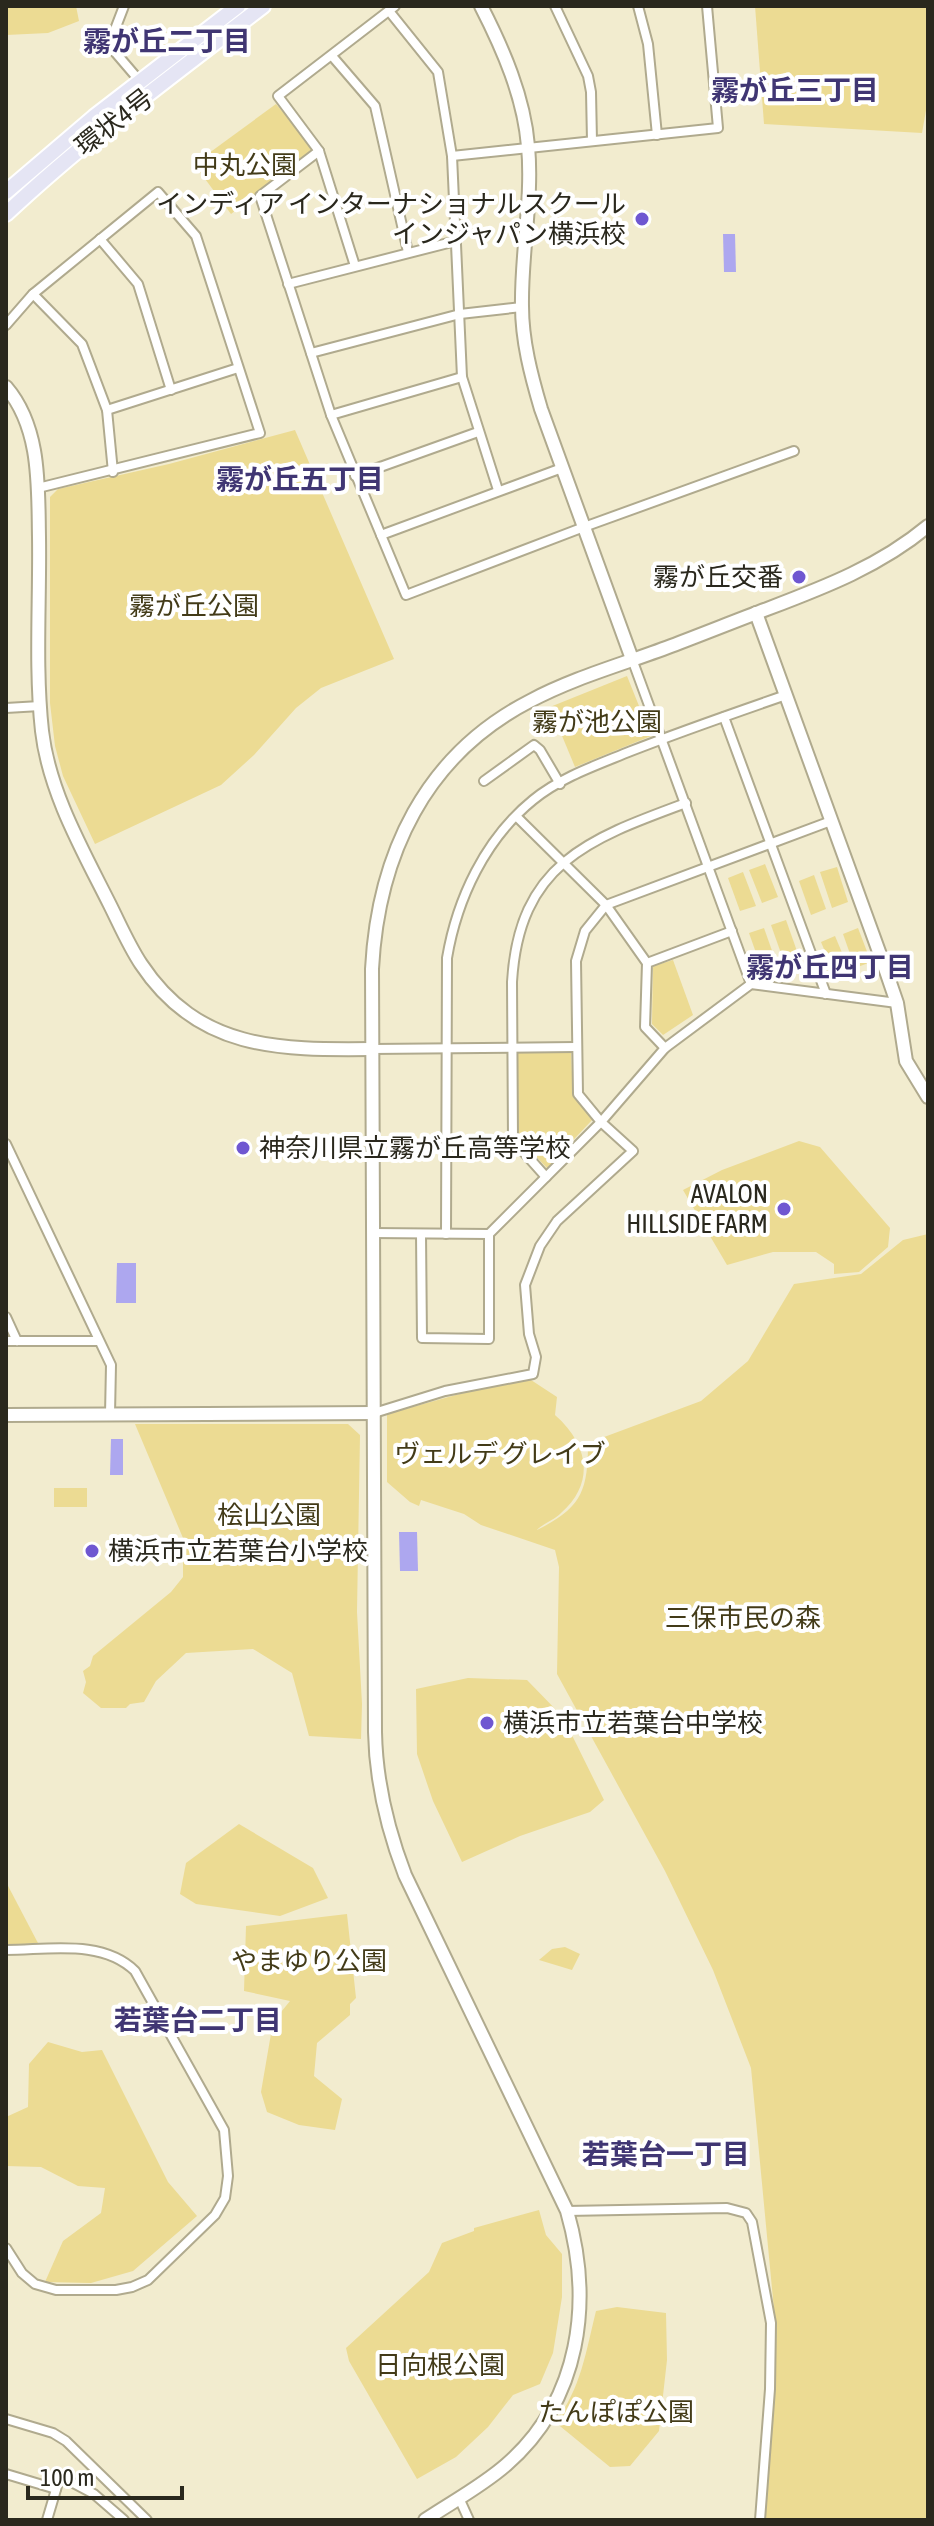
<svg xmlns="http://www.w3.org/2000/svg" width="934" height="2526" font-family="'Asap Condensed','Noto Sans JP',sans-serif">
	<style>
		.green { fill: #ecdb93 }
		.water { fill: #ada7ef }
		.lines { fill: none; stroke-linecap: round; stroke-linejoin: round }
		.street-casing { stroke: #b0aa8e; stroke-width: 12 }
		.secondary-casing { stroke: #b0aa8e; stroke-width: 16 }
		.primary-casing { stroke: #fff; stroke-width: 18 }
		.street { stroke: #fff; stroke-width: 8 }
		.secondary { stroke: #fff; stroke-width: 12 }
		.primary { stroke: #e5e5f4; stroke-width: 14 }
		.poi-dot { fill: #6f57d1; stroke: #fff; stroke-width: 3 }
		.labels { text-anchor: middle; dominant-baseline: central; stroke-width: 8; stroke-linejoin: round; paint-order: stroke }
		.street-label { font-size: 26px; fill: #2a281d; stroke: #fff }
		.park-label { font-size: 26px; fill: #433b18; stroke: #fff }
		.poi-label { font-size: 26px; fill: #2a281d; stroke: #fff; text-anchor: end }
		.neighbourhood-label { font-size: 28px; font-weight: bold; fill: #403673; stroke: #fff }
	</style>
	<rect width="100%" height="100%" fill="#f2eccf"/>
	<g class="green">
		<path d="M 6,6 L 76,6 L 79,21 L 48,33 L 6,35 Z"/>
		<path d="M 755,6 L 928,6 L 928,99 L 922,133 L 764,124 Z"/>
		<path d="M 276,104 L 315,150 L 231,214 L 194,164 Z"/>
		<path d="M 295,430 L 394,659 L 321,688 L 296,708 L 254,755 L 221,785 L 95,844 L 63,776 L 55,746 L 50,703 L 50,497 L 58,489 L 169,464 Z"/>
		<path d="M 627,676 L 651,736 L 575,767 L 550,707 Z"/>
		<path d="M 765,864 L 778,897 L 762,903 L 749,870 Z"/>
		<path d="M 837,867 L 848,902 L 832,908 L 820,872 Z"/>
		<path d="M 743,872 L 756,906 L 740,911 L 728,878 Z"/>
		<path d="M 814,875 L 826,909 L 811,915 L 799,881 Z"/>
		<path d="M 786,920 L 798,954 L 783,959 L 771,925 Z"/>
		<path d="M 764,928 L 776,962 L 761,967 L 749,933 Z"/>
		<path d="M 858,928 L 871,962 L 855,968 L 843,934 Z"/>
		<path d="M 835,936 L 848,967 L 834,973 L 821,942 Z"/>
		<path d="M 673,960 L 693,1015 L 663,1035 L 652,1024 L 653,966 Z"/>
		<path d="M 571,1050 L 573,1097 L 593,1119 L 547,1168 L 517,1137 L 515,1051 Z"/>
		<path d="M 799,1141 L 820,1147 L 890,1228 L 888,1247 L 859,1272 L 834,1274 L 834,1264 L 816,1252 L 773,1252 L 727,1265 L 683,1190 L 722,1170 Z"/>
		<path d="M 928,1234 L 928,2520 L 765,2520 L 775,2389 L 775,2320 L 751,2068 L 713,1970 L 665,1871 L 557,1674 L 559,1567 L 555,1550 L 481,1525 L 464,1514 L 421,1500 L 419,1506 L 410,1502 L 387,1482 L 387,1414 L 474,1390 L 531,1380 L 557,1397 L 555,1415 C 588,1444 596,1482 561,1513 C 554,1520 541,1525 537,1530 C 581,1508 588,1492 588,1443 L 701,1401 L 748,1361 L 794,1284 L 861,1274 L 903,1240 Z"/>
		<path d="M 135,1424 L 348,1424 L 360,1435 L 357,1612 L 362,1704 L 361,1739 L 309,1736 L 292,1673 L 253,1649 L 186,1653 L 156,1681 L 144,1702 L 130,1704 L 126,1708 L 101,1708 L 83,1693 L 86,1682 L 83,1671 L 90,1666 L 93,1656 L 171,1592 L 183,1577 L 183,1538 Z"/>
		<rect x="54" y="1488" width="33" height="19"/>
		<path d="M 468,1678 L 527,1680 L 563,1717 L 604,1800 L 590,1812 L 520,1836 L 462,1862 L 433,1801 L 417,1754 L 416,1689 Z"/>
		<path d="M 239,1824 L 313,1868 L 328,1898 L 280,1916 L 196,1904 L 180,1894 L 186,1863 Z"/>
		<path d="M 6,1882 L 39,1945 L 6,1944 Z"/>
		<path d="M 347,1914 L 356,1998 L 350,2004 L 350,2015 L 317,2043 L 314,2076 L 342,2099 L 335,2130 L 299,2125 L 267,2112 L 261,2092 L 273,2022 L 290,2001 L 244,1991 L 246,1926 Z"/>
		<path d="M 565,1947 L 580,1954 L 572,1970 L 539,1960 L 552,1949 Z"/>
		<path d="M 48,2042 L 82,2052 L 102,2050 L 168,2182 L 197,2216 L 133,2271 L 91,2283 L 45,2282 L 63,2241 L 101,2213 L 105,2188 L 78,2186 L 41,2167 L 6,2166 L 6,2117 L 28,2107 L 29,2064 Z"/>
		<path d="M 539,2210 L 546,2235 L 562,2254 L 562,2297 L 553,2353 L 540,2384 L 513,2395 L 488,2427 L 456,2457 L 417,2479 L 349,2361 L 346,2348 L 429,2272 L 442,2243 L 474,2231 L 474,2228 Z"/>
		<path d="M 617,2307 L 666,2313 L 667,2360 L 659,2431 L 630,2466 L 610,2467 L 555,2422 C 581,2389 586,2351 596,2311 Z"/>
	</g>
	<g class="water">
		<path d="M 723,234 L 735,234 L 736,272 L 724,272 Z"/>
		<path d="M 117,1263 L 136,1263 L 136,1303 L 116,1303 Z"/>
		<path d="M 111,1439 L 123,1439 L 123,1475 L 110,1475 Z"/>
		<path d="M 399,1532 L 417,1532 L 418,1571 L 400,1571 Z"/>
	</g>
	<g class="lines">
		<g class="street-casing">
			<g id="street">
				<path d="M 124,6 L 109,45 L 150,93"/>
				<path d="M 555,6 L 588,76 L 591,92 L 592,141"/>
				<path d="M 638,6 L 648,44 L 657,135"/>
				<path d="M 389,11 L 438,72 L 452,156 L 462,377 L 498,490"/>
				<path d="M 332,56 L 375,106 L 408,252"/>
				<path d="M 319,151 L 260,196 L 331,415 L 406,595 L 584,527 L 794,451"/>
				<path d="M 452,156 L 718,128 L 707,6"/>
				<path d="M 100,239 L 138,284 L 171,390"/>
				<path d="M 355,266 L 319,151 L 278,96 L 395,6"/>
				<path d="M 288,284 L 456,241"/>
				<path d="M 33,294 L 82,344 L 107,410 L 113,472"/>
				<path d="M 6,325 L 33,294 L 158,192 L 196,236 L 260,433 L 38,488"/>
				<path d="M 311,353 L 460,314 L 522,307"/>
				<path d="M 107,410 L 238,368"/>
				<path d="M 331,415 L 462,377"/>
				<path d="M 355,476 L 478,432"/>
				<path d="M 381,535 L 562,468"/>
				<path d="M 632,659 L 751,984"/>
				<path d="M 6,708 L 40,706"/>
				<path d="M 724,717 L 826,994"/>
				<path d="M 484,781 L 534,745 L 540,750 L 560,784"/>
				<path d="M 517,817 L 606,905 L 647,963"/>
				<path d="M 665,1048 L 645,1027 L 647,963 L 732,931"/>
				<path d="M 372,1049 L 576,1047"/>
				<path d="M 6,1144 L 111,1365 L 110,1414"/>
				<path d="M 546,1177 L 513,1140 L 512,982 C 519,864 588,839 686,803"/>
				<path d="M 373,1233 L 489,1234"/>
				<path d="M 421,1234 L 422,1338 L 489,1339 L 489,1234 L 601,1122 L 665,1048 L 751,984 L 897,1003"/>
				<path d="M 446,1234 L 447,958 C 457,899 485,839 533,800 C 561,777 597,765 631,751 C 682,731 734,713 786,695"/>
				<path d="M 6,1317 L 17,1341"/>
				<path d="M 6,1341 L 98,1341"/>
				<path d="M 374,1413 L 445,1391 L 533,1374 L 536,1357 L 529,1334 L 525,1285 L 540,1246 L 557,1221 L 633,1151 L 601,1122 L 578,1094 L 576,961 L 585,931 L 606,905 L 831,821"/>
				<path d="M 6,1950 C 49,1950 102,1939 135,1971 L 224,2130 L 228,2176 L 225,2198 L 215,2215 L 148,2280 L 132,2287 L 116,2290 L 56,2290 L 35,2284 L 22,2273 L 6,2248"/>
				<path d="M 567,2211 L 727,2208 L 746,2213 L 752,2222 L 771,2323 L 770,2389 L 760,2520"/>
				<path d="M 6,2419 L 53,2433 L 66,2441 L 147,2520"/>
				<path d="M 6,2474 L 56,2489"/>
				<path d="M 459,2498 L 469,2520"/>
				<path d="M 47,2520 L 60,2476 L 94,2494 L 124,2520"/>
			</g>
		</g>
		<g class="secondary-casing">
			<g id="secondary">
				<path d="M 481,6 C 503,49 524,97 528,146 C 533,199 521,253 522,306 C 522,341 531,375 541,409 L 632,659"/>
				<path d="M 6,387 C 41,428 38,486 39,537 C 40,601 35,667 42,731 C 49,792 83,851 110,905 C 120,925 129,946 141,964 C 198,1050 278,1050 372,1049"/>
				<path d="M 756,613 L 886,971 L 897,1003 L 906,1061 L 928,1097"/>
				<path d="M 6,1415 L 374,1413"/>
				<path d="M 425,2520 C 452,2502 482,2486 506,2465 C 581,2400 593,2301 567,2211 L 405,1875 C 387,1828 376,1783 375,1732 L 372,969 C 378,855 425,755 530,701 C 575,677 624,664 671,646 C 703,634 735,621 767,609 C 825,587 880,566 928,526"/>
			</g>
		</g>
		<g class="primary-casing">
			<g id="primary">
				<path d="M 6,192 L 94,117 L 238,6"/>
				<path d="M 6,214 C 87,138 176,73 263,6"/>
			</g>
		</g>
		<use href="#street" class="street"/>
		<use href="#secondary" class="secondary"/>
		<use href="#primary" class="primary"/>
	</g>
	<g class="poi-dot">
		<circle cx="642" cy="219" r="8"/>
		<circle cx="799" cy="577" r="8"/>
		<circle cx="243" cy="1148" r="8"/>
		<circle cx="784" cy="1209" r="8"/>
		<circle cx="92" cy="1551" r="8"/>
		<circle cx="487" cy="1723" r="8"/>
	</g>
	<g class="labels">
		<g class="street-label">
			<text transform="translate(114 122) rotate(-38)">環状4号</text>
		</g>
		<g class="park-label">
			<text x="245" y="165">中丸公園</text>
			<text x="194" y="606">霧が丘公園</text>
			<text x="597" y="722">霧が池公園</text>
			<text x="500" y="1454">ヴェルデ グレイブ</text>
			<text x="269" y="1515">桧山公園</text>
			<text x="743" y="1618">三保市民の森</text>
			<text x="309" y="1961">やまゆり公園</text>
			<text x="440" y="2365">日向根公園</text>
			<text x="616" y="2412">たんぽぽ公園</text>
		</g>
		<g class="poi-label">
			<text x="626" y="204">インディア インターナショナルスクール<tspan x="626" dy="30">インジャパン横浜校</tspan></text>
			<text x="783" y="577">霧が丘交番</text>
			<text x="259" y="1148" text-anchor="start">神奈川県立霧が丘高等学校</text>
			<text x="768" y="1194">AVALON<tspan x="768" dy="30">HILLSIDE FARM</tspan></text>
			<text x="108" y="1551" text-anchor="start">横浜市立若葉台小学校</text>
			<text x="503" y="1723" text-anchor="start">横浜市立若葉台中学校</text>
		</g>
		<g class="neighbourhood-label">
			<text x="167" y="41">霧が丘二丁目</text>
			<text x="795" y="90">霧が丘三丁目</text>
			<text x="300" y="479">霧が丘五丁目</text>
			<text x="830" y="967">霧が丘四丁目</text>
			<text x="198" y="2020">若葉台二丁目</text>
			<text x="666" y="2154">若葉台一丁目</text>
		</g>
	</g>
	<rect width="934" height="2526" fill="none" stroke="#2a281d" stroke-width="16"/>
	<path d="M28 2486v12h154v-12" fill="none" stroke="#2a281d" stroke-width="4"/>
	<text x="40" y="2486" font-size="24" fill="#2a281d" stroke="#ffffff" stroke-width="6" paint-order="stroke">100 m</text>
</svg>
